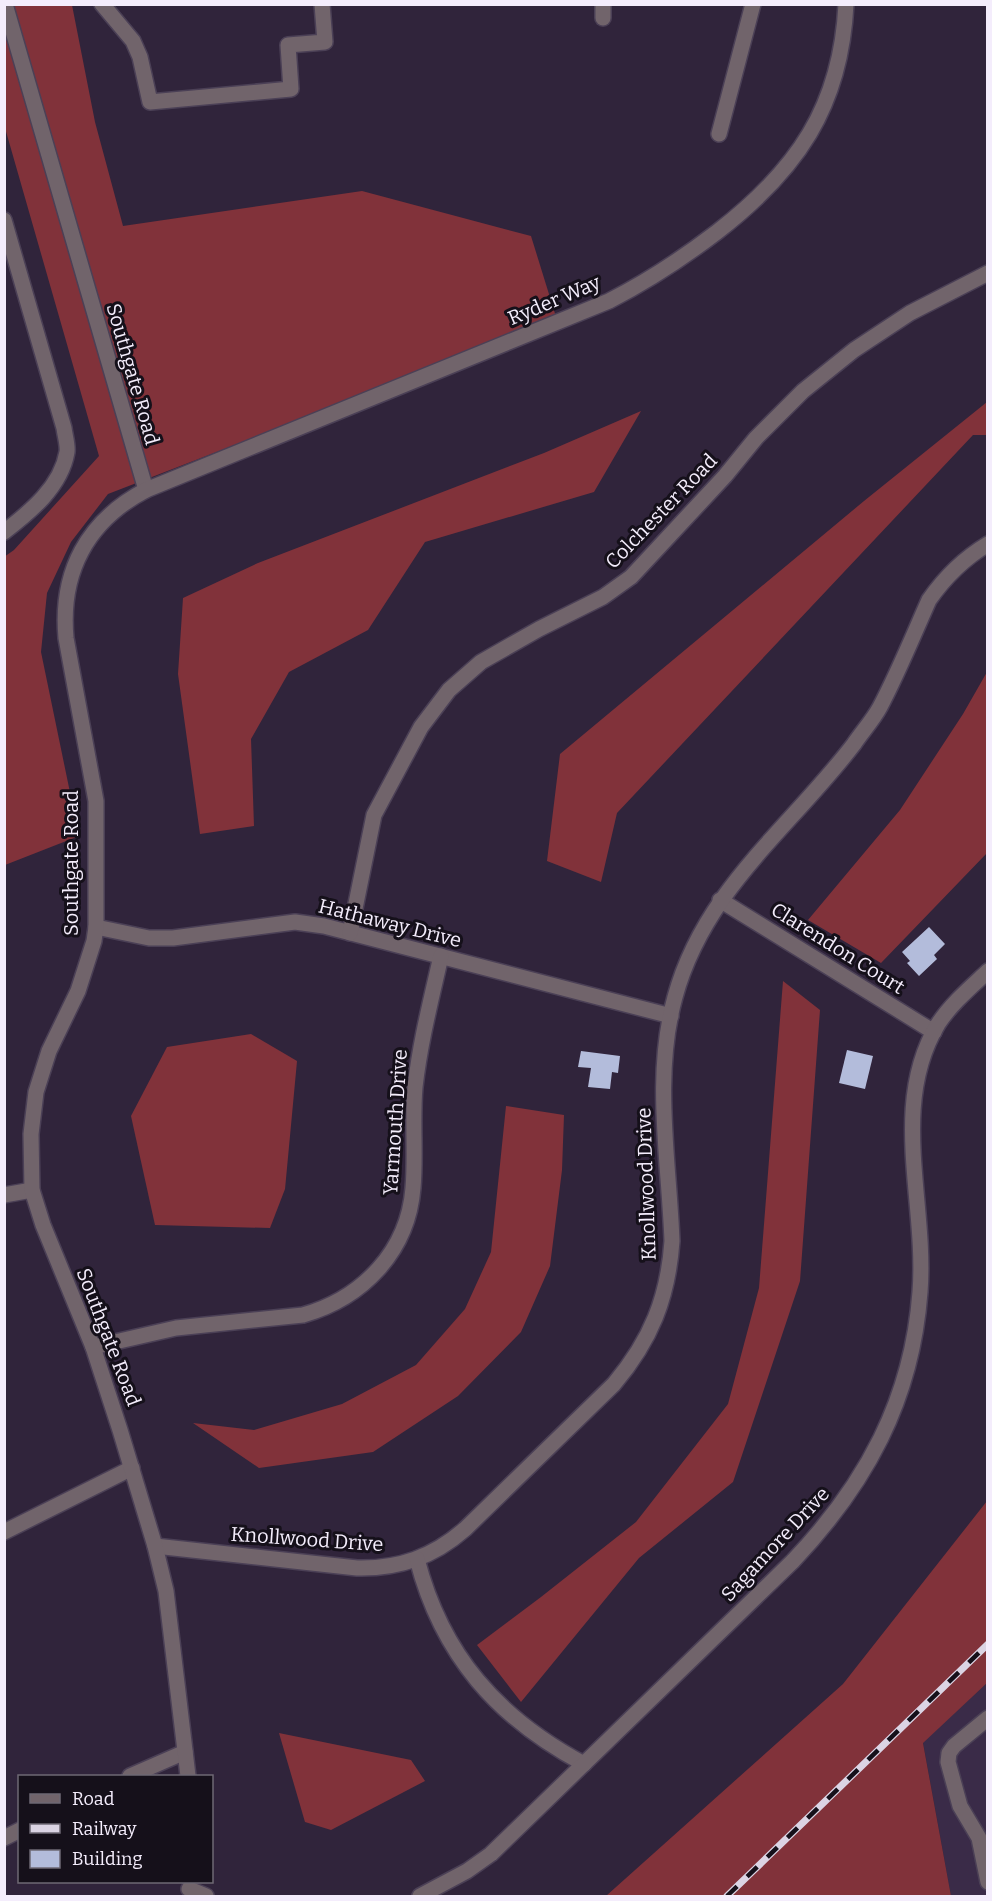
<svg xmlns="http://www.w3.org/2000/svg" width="992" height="1901" font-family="Bitter,serif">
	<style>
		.built { fill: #3a2b48 }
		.forest { fill: #81323a }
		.building { fill: #b3bcdb }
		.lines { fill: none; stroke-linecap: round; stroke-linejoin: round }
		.minor-casing { stroke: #4b4056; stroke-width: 18 }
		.minor { stroke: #71646b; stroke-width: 15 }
		.rail-casing { stroke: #dbd4e4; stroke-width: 7 }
		.rail { stroke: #15101a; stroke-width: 4.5; stroke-dasharray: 14; stroke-linecap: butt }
		.labels { text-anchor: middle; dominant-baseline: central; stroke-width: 6; stroke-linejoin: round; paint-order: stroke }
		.street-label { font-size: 20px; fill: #f4edfc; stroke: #15101a }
	</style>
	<rect width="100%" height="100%" fill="#30243b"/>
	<path class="built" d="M 987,1683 L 987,1896 L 951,1896 L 923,1742 Z"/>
	<g class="forest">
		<path d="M 5,5 L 72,5 L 95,122 L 123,226 L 362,191 L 531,236 L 557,320 L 108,494 L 71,542 L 47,593 L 41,652 L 79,836 L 5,865 L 4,557 L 14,550 L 99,456 L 5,128 Z"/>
		<path d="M 987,402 L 987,435 L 973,435 L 617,813 L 601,882 L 547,861 L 560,754 L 864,501 Z"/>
		<path d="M 641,411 L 594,492 L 425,542 L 368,630 L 289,672 L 251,739 L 254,826 L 200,834 L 178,674 L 183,598 L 258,563 L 544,453 Z"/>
		<path d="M 987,672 L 987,853 L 881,963 L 808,920 L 900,810 L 963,714 Z"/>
		<path d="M 783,981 L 820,1010 L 800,1281 L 733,1482 L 639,1558 L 521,1702 L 477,1645 L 541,1597 L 636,1522 L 728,1404 L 759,1288 Z"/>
		<path d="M 251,1034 L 297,1061 L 285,1189 L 270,1228 L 155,1225 L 131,1116 L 167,1047 Z"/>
		<path d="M 506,1106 L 564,1115 L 562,1170 L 550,1266 L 521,1332 L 458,1396 L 373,1452 L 259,1468 L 193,1423 L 254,1430 L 342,1404 L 416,1365 L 465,1309 L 491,1252 Z"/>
		<path d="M 987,1501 L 987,1683 L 923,1743 L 951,1896 L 606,1896 L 843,1684 Z"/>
		<path d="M 279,1733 L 411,1760 L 425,1781 L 331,1830 L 305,1822 Z"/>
	</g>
	<g class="building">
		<path d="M 929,927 L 945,944 L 934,955 L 937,959 L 919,976 L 907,963 L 910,961 L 902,952 Z"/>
		<path d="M 847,1050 L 873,1056 L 865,1089 L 839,1083 Z"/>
		<path d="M 581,1051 L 620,1056 L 618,1073 L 612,1072 L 610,1089 L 588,1087 L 591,1068 L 578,1067 Z"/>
	</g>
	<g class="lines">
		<g class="minor-casing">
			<g id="minor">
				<path d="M 5,4 L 146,490"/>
				<path d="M 102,4 L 133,41 L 140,57 L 150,102 L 291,89 L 288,45 L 325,42 L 322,4"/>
				<path d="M 603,4 L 603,18"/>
				<path d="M 719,134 L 753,4"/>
				<path d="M 4,220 L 64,428 C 65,436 68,445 67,452 C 61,487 30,512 4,532"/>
				<path d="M 720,900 L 934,1032"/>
				<path d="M 96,927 L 149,938 L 173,938 L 295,922 L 324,926 L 671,1016"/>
				<path d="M 350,933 L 374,815 L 421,727 L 449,690 L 481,662 L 539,629 L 603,597 L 631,577 L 725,476 L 756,438 L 803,391 L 854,350 L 910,313 L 988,273"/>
				<path d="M 4,1195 L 32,1190"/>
				<path d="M 93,1347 L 176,1328 L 303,1315 C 363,1298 408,1251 413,1188 C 416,1155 412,1121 415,1087 C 420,1043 431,1000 441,956"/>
				<path d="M 4,1532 L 132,1468"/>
				<path d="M 155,1546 L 357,1568 C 399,1569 433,1557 465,1529 L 614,1384 C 651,1340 668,1298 672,1241 C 669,1161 653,1076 675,997 C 704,890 789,829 854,744 C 862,732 873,720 880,707 C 898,673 913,636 929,600 C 945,577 963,559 988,544"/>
				<path d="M 417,1559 C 442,1656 498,1718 584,1764"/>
				<path d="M 988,1718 L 954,1746 L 949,1753 L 948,1762 L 960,1806 L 979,1838 L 988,1882"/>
				<path d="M 130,1776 L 185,1752"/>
				<path d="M 188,1776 L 166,1591 L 155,1546 L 120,1430 L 93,1347 L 43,1225 L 32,1190 L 31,1134 L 36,1092 L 49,1051 L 78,991 L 94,941 L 96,927 L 96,801 L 66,638 C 60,572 87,521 146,490 L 609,301 C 648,281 683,258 717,232 C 797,170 841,107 846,4"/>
				<path d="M 4,1838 L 20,1830"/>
				<path d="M 189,1889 L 206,1896"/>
				<path d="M 420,1896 L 467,1871 L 491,1854 L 793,1561 C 866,1484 912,1400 920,1292 C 927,1203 889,1105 938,1024 C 951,1004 971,987 988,971"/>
			</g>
		</g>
		<use href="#minor" class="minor"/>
		<g class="rail-casing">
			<path id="rail" d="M 727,1896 L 988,1644"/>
		</g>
		<use href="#rail" class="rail"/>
	</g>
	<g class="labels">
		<g class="street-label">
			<text transform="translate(554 300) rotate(-23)">Ryder Way</text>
			<text transform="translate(133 374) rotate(74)">Southgate Road</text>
			<text transform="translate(661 511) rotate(-46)">Colchester Road</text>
			<text transform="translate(71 863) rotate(-90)">Southgate Road</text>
			<text transform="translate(390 923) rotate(14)">Hathaway Drive</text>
			<text transform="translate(838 948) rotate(32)">Clarendon Court</text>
			<text transform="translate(395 1122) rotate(-86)">Yarmouth Drive</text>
			<text transform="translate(646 1184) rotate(-92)">Knollwood Drive</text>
			<text transform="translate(109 1337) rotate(69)">Southgate Road</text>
			<text transform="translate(307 1539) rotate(4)">Knollwood Drive</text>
			<text transform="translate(775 1544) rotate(-47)">Sagamore Drive</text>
		</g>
	</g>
	<rect width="992" height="1901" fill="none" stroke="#f4edfc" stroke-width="12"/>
	<rect x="18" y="1775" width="195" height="108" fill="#15101a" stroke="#6e6874" stroke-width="1.5"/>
	<rect x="30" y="1794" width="30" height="9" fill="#71646b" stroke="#6e6874" stroke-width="1.5"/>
	<text x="72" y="1805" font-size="18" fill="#f4edfc">Road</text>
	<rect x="30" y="1824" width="30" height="9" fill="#dbd4e4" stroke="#6e6874" stroke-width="1.5"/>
	<text x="72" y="1835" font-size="18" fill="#f4edfc">Railway</text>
	<rect x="30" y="1850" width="30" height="18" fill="#b3bcdb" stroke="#6e6874" stroke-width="1.5"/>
	<text x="72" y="1865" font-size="18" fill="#f4edfc">Building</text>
</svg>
